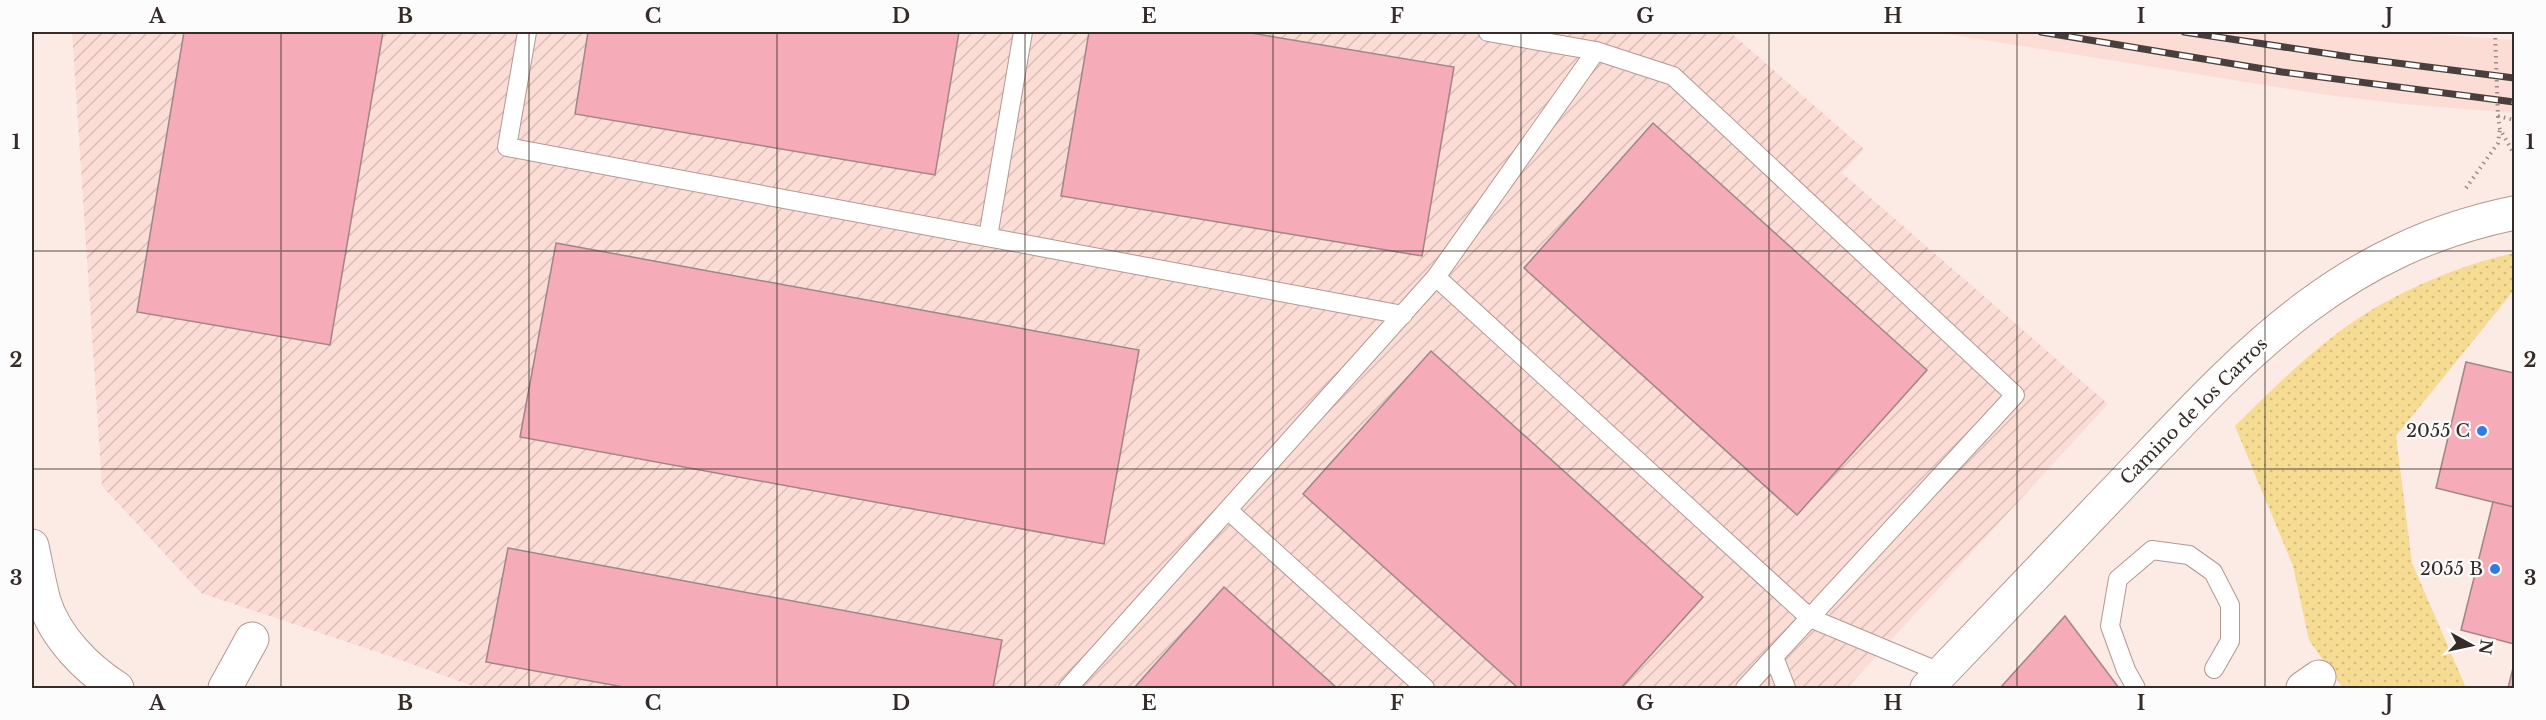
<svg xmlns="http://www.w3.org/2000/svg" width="2546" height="720" font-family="'Libre Baskerville',serif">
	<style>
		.built { fill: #fbddd5 }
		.industrial { fill: url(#industrial-furrows) }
		.grass { fill: url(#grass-dots) }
		.building { fill: #f5abb8; stroke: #a08589; stroke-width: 1.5 }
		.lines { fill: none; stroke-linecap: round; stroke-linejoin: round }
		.service-casing { stroke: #b49891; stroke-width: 20 }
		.minor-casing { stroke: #b49891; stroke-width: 35 }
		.secondary-casing { stroke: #b49891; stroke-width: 35 }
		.path { stroke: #9c8d89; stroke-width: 4; stroke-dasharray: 1.5 4.5; stroke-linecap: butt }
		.service { stroke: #fff; stroke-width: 18 }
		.minor { stroke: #fff; stroke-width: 33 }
		.secondary { stroke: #fff; stroke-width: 33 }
		.rail-casing { stroke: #4a3f3c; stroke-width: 7 }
		.rail { stroke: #fcfcfc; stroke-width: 4.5; stroke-dasharray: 14; stroke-linecap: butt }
		.grid { fill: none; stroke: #352b28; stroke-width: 1.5; stroke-opacity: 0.55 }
		.poi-dot { fill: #2f7ce8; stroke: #fcfcfc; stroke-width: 2 }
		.labels { text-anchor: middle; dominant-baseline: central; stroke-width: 4.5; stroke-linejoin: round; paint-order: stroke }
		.street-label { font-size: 18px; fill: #352b28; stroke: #fcfcfc }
		.poi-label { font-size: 18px; fill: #352b28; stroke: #fcfcfc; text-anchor: end }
		.neatline { fill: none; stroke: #352b28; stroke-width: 2 }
		.grid-label { font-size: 20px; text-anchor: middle; font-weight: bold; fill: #352b28 }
	</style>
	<defs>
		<pattern id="industrial-furrows" width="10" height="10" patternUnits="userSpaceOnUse" patternTransform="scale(1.5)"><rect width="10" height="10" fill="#fbddd5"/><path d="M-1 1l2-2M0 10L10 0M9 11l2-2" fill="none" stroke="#d8beb7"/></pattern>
		<pattern id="grass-dots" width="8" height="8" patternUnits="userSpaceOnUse" patternTransform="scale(1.5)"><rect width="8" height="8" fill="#f6db92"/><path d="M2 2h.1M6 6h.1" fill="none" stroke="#d4bc7e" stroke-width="1.8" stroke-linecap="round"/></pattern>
	</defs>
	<rect width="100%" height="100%" fill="#fceae5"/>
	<path class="built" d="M 1935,32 L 2408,32 L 2514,40 L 2514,113 L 2403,104 L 2320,94 Z"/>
	<path class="industrial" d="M 72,32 L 1730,32 L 1864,149 L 1842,173 L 2108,404 L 1847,688 L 478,688 L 404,661 L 201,593 L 102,486 Z"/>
	<path class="grass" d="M 2514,253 L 2514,290 L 2396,436 L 2412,563 L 2466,688 L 2343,688 L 2309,640 L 2293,566 L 2235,426 C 2273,389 2314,347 2359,318 C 2405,288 2461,265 2514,253 Z"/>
	<g class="building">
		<path d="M 184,32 L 383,32 L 330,345 L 137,312 Z"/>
		<path d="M 588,32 L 959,32 L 935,175 L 575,114 Z"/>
		<path d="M 1089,32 L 1245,32 L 1454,67 L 1422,256 L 1061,196 Z"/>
		<path d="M 1653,123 L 1927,370 L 1797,515 L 1524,268 Z"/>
		<path d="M 556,243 L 1139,350 L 1104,544 L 520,437 Z"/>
		<path d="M 1431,351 L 1703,597 L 1621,688 L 1518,688 L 1303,494 Z"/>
		<path d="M 2466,362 L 2514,373 L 2513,507 L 2436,488 Z"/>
		<path d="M 2493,502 L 2514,507 L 2514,644 L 2461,630 Z"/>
		<path d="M 508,548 L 1002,640 L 993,688 L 629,688 L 486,662 Z"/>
		<path d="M 1224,587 L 1337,688 L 1134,688 Z"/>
		<path d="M 2065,616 L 2119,688 L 2000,688 Z"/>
		<path d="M 2514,664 L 2514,688 L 2508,688 Z"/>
	</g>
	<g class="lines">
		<g class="service-casing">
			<g id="service">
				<path d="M 527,32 L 507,147 L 1403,315"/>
				<path d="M 1488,32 L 1596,51"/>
				<path d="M 988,237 L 1023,32"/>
				<path d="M 1436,277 L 1810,618 L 1942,673"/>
				<path d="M 1228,510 L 1425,688"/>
				<path d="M 1774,657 L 1786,688"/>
				<path d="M 1068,688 L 1436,277 L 1596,51 L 1673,76 L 2015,395 L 1745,688"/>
				<path d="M 2136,688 L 2126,670 L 2110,626 L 2118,579 L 2152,550 L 2189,555 L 2213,572 L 2230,605 L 2230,641 L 2214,669"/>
			</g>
		</g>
		<g class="minor-casing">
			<g id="minor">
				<path d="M 32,546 C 36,564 39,583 44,601 C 55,637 87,669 117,688"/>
				<path d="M 225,688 L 252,639"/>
				<path d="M 2303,688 L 2319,677"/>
			</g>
		</g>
		<g class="secondary-casing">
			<path id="secondary" d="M 1927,688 C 1992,620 2057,552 2122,484 C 2242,358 2335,250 2514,213"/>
		</g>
		<g class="path">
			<path d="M 2495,32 L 2498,116 L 2514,120"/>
			<path d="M 2498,116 L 2500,129 L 2514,154"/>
			<path d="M 2466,188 L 2498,143 L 2500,129"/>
		</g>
		<use href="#service" class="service"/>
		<use href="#minor" class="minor"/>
		<use href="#secondary" class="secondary"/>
		<g class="rail-casing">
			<g id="rail">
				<path d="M 2041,32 L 2282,72 L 2514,102"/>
				<path d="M 2184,32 L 2357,58 L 2514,78"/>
			</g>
		</g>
		<use href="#rail" class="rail"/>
	</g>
	<path class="grid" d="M 281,32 L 281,688M 529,32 L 529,688M 777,32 L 777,688M 1025,32 L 1025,688M 1273,32 L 1273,688M 1521,32 L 1521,688M 1769,32 L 1769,688M 2017,32 L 2017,688M 2265,32 L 2265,688M 32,251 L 2514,251M 32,469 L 2514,469"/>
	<g class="poi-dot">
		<circle cx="2482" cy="431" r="6"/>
		<circle cx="2495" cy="569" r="6"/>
	</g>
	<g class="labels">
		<g class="street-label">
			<text transform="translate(2194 411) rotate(-45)">Camino de los Carros</text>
		</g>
		<g class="poi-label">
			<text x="2470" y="431">2055 C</text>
			<text x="2483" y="569">2055 B</text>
		</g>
	</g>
	<rect width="2546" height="720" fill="none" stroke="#fcfcfc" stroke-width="66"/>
	<g transform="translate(2471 645) rotate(98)" stroke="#fcfcfc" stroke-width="4.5" paint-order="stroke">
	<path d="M0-4.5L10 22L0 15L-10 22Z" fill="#352b28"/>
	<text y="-9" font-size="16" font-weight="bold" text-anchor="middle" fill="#352b28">N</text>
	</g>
	<rect x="33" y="33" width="2480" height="654" class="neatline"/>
	<g class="grid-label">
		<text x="157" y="23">A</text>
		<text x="405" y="23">B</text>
		<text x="653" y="23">C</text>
		<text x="901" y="23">D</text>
		<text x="1149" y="23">E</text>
		<text x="1397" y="23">F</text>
		<text x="1645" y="23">G</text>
		<text x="1893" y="23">H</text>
		<text x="2141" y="23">I</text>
		<text x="2389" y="23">J</text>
		<text x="16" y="149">1</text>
		<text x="2530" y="149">1</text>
		<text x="16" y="367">2</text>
		<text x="2530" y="367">2</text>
		<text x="16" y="585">3</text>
		<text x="2530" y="585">3</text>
		<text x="157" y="710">A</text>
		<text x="405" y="710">B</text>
		<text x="653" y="710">C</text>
		<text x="901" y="710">D</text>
		<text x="1149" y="710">E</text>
		<text x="1397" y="710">F</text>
		<text x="1645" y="710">G</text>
		<text x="1893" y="710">H</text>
		<text x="2141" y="710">I</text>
		<text x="2389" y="710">J</text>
	</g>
</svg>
